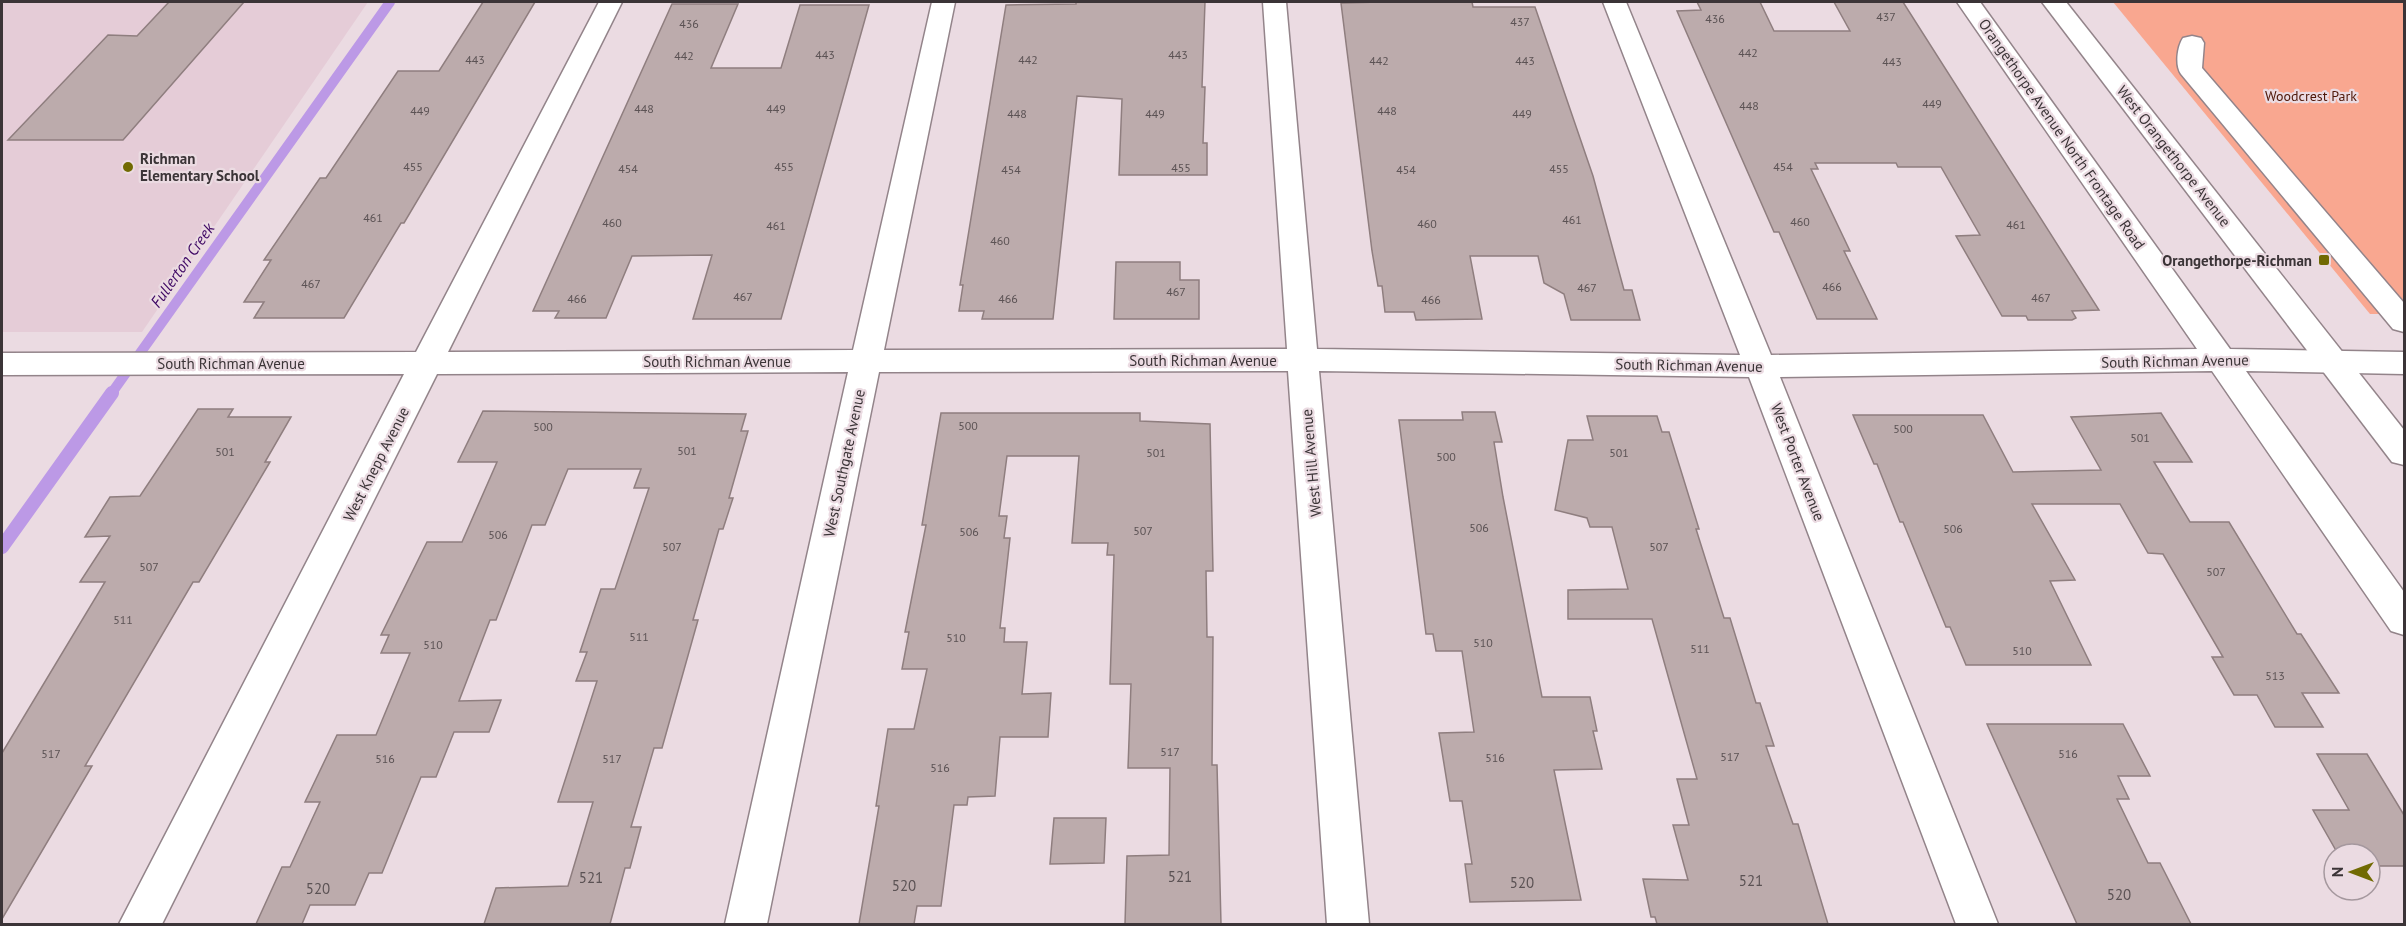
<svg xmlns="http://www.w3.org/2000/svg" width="2406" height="926" font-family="'PT Sans',sans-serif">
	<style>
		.built { fill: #e5ccd7 }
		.green { fill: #f9a790 }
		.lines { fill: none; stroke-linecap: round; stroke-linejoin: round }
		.stream-far1 { stroke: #bc99e6; stroke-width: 10 }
		.stream { stroke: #bc99e6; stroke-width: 14 }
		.building { fill: #bcabac; stroke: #8f7e7f; stroke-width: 1.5 }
		.minor-casing { stroke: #93848a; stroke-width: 3 }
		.major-casing { stroke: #93848a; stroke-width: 3 }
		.minor { fill: #fff; fill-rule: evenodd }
		.major { fill: #fff; fill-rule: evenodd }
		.poi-dot { fill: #716a02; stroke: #ebdbe2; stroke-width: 2 }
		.labels { text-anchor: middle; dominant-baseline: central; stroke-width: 4.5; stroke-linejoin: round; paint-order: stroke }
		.number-label { font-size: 12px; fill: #5b5254 }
		.far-park-label { font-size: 14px; fill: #4f1809; stroke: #ebdbe2 }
		.street-label { font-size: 15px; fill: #3b3437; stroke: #ebdbe2 }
		.poi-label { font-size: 15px; font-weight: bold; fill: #3b3437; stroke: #ebdbe2; text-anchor: start }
		.near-number-label { font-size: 15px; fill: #5b5254 }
		.water-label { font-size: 16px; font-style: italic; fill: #3d0663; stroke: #ebdbe2 }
	</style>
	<rect width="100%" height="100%" fill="#ebdbe2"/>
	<path class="built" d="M 2,2 L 368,2 L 142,332 L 2,332 Z"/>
	<path class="green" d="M 2113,2 L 2404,2 L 2404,314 L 2370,314 Z"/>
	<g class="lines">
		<path class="stream-far1" d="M 111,394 L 390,2"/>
		<path class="stream" d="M 2,547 L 112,393"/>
	</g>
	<g class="building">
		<path d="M 169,2 L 244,2 L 123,140 L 8,140 L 108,35 L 137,36 Z"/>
		<path d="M 483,2 L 535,2 L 404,223 L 401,223 L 344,318 L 254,318 L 264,302 L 244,302 L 271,260 L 264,260 L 320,178 L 326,178 L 398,71 L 439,71 Z"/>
		<path d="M 1076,2 L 1205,2 L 1202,87 L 1205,87 L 1203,143 L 1207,143 L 1207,175 L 1119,175 L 1122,99 L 1077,96 L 1053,319 L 982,319 L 984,311 L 959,311 L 963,285 L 960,285 L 1006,5 L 1076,4 Z"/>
		<path d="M 1380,2 L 1472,2 L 1473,7 L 1535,7 L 1593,176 L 1624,290 L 1632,290 L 1640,320 L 1571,320 L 1564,294 L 1544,283 L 1538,256 L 1470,256 L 1482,319 L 1416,320 L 1414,312 L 1385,312 L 1382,286 L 1378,286 L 1372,251 L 1341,3 Z"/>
		<path d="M 1697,2 L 1760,2 L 1774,31 L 1850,31 L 1834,2 L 1903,2 L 2099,310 L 2072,311 L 2076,318 L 2072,320 L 2028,320 L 2026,316 L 2002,316 L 1956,236 L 1980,235 L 1941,167 L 1898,167 L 1896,163 L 1815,163 L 1818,169 L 1811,169 L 1850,251 L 1844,251 L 1877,319 L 1817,319 L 1779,232 L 1774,232 L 1677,11 L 1701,10 Z"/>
		<path d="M 672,4 L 738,4 L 711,68 L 781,68 L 800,5 L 869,5 L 781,319 L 693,319 L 712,255 L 632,256 L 606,318 L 555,318 L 559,311 L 533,311 Z"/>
		<path d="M 1116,262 L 1180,262 L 1180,280 L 1199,280 L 1199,319 L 1114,319 Z"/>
		<path d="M 198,409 L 233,409 L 228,417 L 291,417 L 265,462 L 270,462 L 199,582 L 193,582 L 85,766 L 92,766 L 2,919 L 2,753 L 105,582 L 80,582 L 110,536 L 85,537 L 110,497 L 140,496 Z"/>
		<path d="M 483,411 L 746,414 L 741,431 L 748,431 L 729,498 L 733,498 L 723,529 L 719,529 L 693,620 L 698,620 L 662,748 L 654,748 L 631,827 L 641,827 L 630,868 L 625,868 L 610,924 L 484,924 L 496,888 L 568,886 L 593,802 L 558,802 L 597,681 L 576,681 L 587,652 L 580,652 L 601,589 L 615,589 L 649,488 L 634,488 L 641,469 L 568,469 L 545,525 L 532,525 L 496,620 L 490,620 L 459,701 L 501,700 L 489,732 L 454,732 L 436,777 L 421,777 L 382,873 L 369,873 L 355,905 L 310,905 L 302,924 L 256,924 L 282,867 L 290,867 L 320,802 L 305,802 L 337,735 L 376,735 L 410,653 L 381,653 L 389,635 L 381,635 L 427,542 L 462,542 L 497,462 L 458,462 Z"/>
		<path d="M 1462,412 L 1495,412 L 1502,442 L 1494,442 L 1503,497 L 1542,697 L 1590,697 L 1597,731 L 1593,731 L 1602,769 L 1554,770 L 1581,900 L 1470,902 L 1465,864 L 1472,864 L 1462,801 L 1450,801 L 1439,733 L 1474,732 L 1462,651 L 1436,651 L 1433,634 L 1426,634 L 1399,420 L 1463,420 Z"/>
		<path d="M 941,413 L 1140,413 L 1140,421 L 1210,424 L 1213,571 L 1206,571 L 1207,637 L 1213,637 L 1212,765 L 1217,765 L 1221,924 L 1125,924 L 1127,856 L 1169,855 L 1170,768 L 1128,768 L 1131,684 L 1110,684 L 1114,555 L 1107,555 L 1108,543 L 1072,543 L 1079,456 L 1007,456 L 999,516 L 1007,516 L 1004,538 L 1010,538 L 1000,628 L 1005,628 L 1004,642 L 1027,642 L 1022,694 L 1051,693 L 1048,737 L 1000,737 L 995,796 L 968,797 L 967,805 L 954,805 L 941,906 L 917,906 L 914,924 L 859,924 L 879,806 L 876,806 L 888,729 L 914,729 L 927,669 L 902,669 L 909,632 L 905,632 L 926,525 L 922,525 Z"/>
		<path d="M 2161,413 L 2192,462 L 2154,462 L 2190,522 L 2229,522 L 2297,634 L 2301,634 L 2339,693 L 2302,693 L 2323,727 L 2275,727 L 2257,695 L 2234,695 L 2212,657 L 2223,657 L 2163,554 L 2148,553 L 2120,504 L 2032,504 L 2075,580 L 2050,581 L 2091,665 L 1966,665 L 1950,627 L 1946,627 L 1903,522 L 1900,522 L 1877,464 L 1874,464 L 1853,415 L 1983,415 L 2013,472 L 2101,470 L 2071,417 Z"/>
		<path d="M 1587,416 L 1657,416 L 1662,432 L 1669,432 L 1699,529 L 1696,529 L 1724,618 L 1730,618 L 1756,703 L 1760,703 L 1774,746 L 1766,746 L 1793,824 L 1798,824 L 1828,924 L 1657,924 L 1655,917 L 1651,917 L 1643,879 L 1688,880 L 1673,825 L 1689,825 L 1677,779 L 1697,779 L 1652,619 L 1568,619 L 1568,590 L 1628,589 L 1612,527 L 1590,527 L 1587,518 L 1555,510 L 1568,440 L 1593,440 Z"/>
		<path d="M 1987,724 L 2123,724 L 2150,776 L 2118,776 L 2129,799 L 2117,799 L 2148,863 L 2160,863 L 2191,924 L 2077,924 Z"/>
		<path d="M 2317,754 L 2367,754 L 2404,815 L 2404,866 L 2370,866 L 2370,854 L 2338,854 L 2313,810 L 2349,810 Z"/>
		<path d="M 1054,818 L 1106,818 L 1104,863 L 1050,864 Z"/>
	</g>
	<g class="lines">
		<g class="minor-casing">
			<g id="minor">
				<path d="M 599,2 L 622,2 L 448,352 L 853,350 L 932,2 L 955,2 L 884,350 L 1287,349 L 1263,2 L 1286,2 L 1317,349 L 1740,355 L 1603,2 L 1626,2 L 1771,355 L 2197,349 L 1957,2 L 1980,2 L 2230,349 L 2404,352 L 2404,374 L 2246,371 L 2404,592 L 2404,635 L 2391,631 L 2212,371 L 1780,377 L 1998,924 L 1956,924 L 1749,377 L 1319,371 L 1369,924 L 1327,924 L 1288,371 L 879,372 L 767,924 L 725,924 L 848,372 L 437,374 L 162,924 L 119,924 L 404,374 L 2,375 L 2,353 L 416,352 Z"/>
				<path d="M 2192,36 L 2201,38 L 2204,43 L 2202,68 L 2404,303 L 2404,332 L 2393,329 L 2181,74 C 2175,66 2177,47 2183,38 Z"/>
			</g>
		</g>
		<g class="major-casing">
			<path id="major" d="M 2042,2 L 2066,2 L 2404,430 L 2404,465 L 2392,462 Z"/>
		</g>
		<use href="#minor" class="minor"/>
		<use href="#major" class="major"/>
	</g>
	<g class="poi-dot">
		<circle cx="128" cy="167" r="6"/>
		<rect x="2318" y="254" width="12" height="12" rx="3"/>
	</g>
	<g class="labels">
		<g class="number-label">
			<text x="1886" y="16">437</text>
			<text x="1715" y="18">436</text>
			<text x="1520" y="21">437</text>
			<text x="689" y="23">436</text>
			<text x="1748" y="52">442</text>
			<text x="825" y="54">443</text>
			<text x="1178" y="54">443</text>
			<text x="684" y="55">442</text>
			<text x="475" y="59">443</text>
			<text x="1028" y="59">442</text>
			<text x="1379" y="60">442</text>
			<text x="1525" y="60">443</text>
			<text x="1892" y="61">443</text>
			<text x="1932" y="103">449</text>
			<text x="1749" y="105">448</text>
			<text x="644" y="108">448</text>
			<text x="776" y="108">449</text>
			<text x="420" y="110">449</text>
			<text x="1387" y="110">448</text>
			<text x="1017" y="113">448</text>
			<text x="1155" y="113">449</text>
			<text x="1522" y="113">449</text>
			<text x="413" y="166">455</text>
			<text x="784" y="166">455</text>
			<text x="1783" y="166">454</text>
			<text x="1181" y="167">455</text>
			<text x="628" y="168">454</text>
			<text x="1559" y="168">455</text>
			<text x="1011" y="169">454</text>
			<text x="1406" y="169">454</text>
			<text x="373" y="217">461</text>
			<text x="1572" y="219">461</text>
			<text x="1800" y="221">460</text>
			<text x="612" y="222">460</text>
			<text x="1427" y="223">460</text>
			<text x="2016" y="224">461</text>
			<text x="776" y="225">461</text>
			<text x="1000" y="240">460</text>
			<text x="311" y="283">467</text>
			<text x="1832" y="286">466</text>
			<text x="1587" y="287">467</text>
			<text x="1176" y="291">467</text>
			<text x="743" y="296">467</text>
			<text x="2041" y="297">467</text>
			<text x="577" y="298">466</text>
			<text x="1008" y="298">466</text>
			<text x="1431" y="299">466</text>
			<text x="968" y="425">500</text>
			<text x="543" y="426">500</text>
			<text x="1903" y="428">500</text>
			<text x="2140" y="437">501</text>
			<text x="687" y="450">501</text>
			<text x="225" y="451">501</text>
			<text x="1156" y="452">501</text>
			<text x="1619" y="452">501</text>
			<text x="1446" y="456">500</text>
			<text x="1479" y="527">506</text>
			<text x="1953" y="528">506</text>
			<text x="1143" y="530">507</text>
			<text x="969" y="531">506</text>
			<text x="498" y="534">506</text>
			<text x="672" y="546">507</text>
			<text x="1659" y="546">507</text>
			<text x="149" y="566">507</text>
			<text x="2216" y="571">507</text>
			<text x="123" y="619">511</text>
			<text x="639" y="636">511</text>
			<text x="956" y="637">510</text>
			<text x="1483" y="642">510</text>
			<text x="433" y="644">510</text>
			<text x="1700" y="648">511</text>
			<text x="2022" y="650">510</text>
			<text x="2275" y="675">513</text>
			<text x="1170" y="751">517</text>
			<text x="51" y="753">517</text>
			<text x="2068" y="753">516</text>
			<text x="1730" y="756">517</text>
			<text x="1495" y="757">516</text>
			<text x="385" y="758">516</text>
			<text x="612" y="758">517</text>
			<text x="940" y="767">516</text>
		</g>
		<g class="far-park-label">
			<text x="2311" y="96">Woodcrest Park</text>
		</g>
		<g class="street-label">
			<text transform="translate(2062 134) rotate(55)">Orangethorpe Avenue North Frontage Road</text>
			<text transform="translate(2174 156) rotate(52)">West Orangethorpe Avenue</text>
			<text x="1203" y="360">South Richman Avenue</text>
			<text x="717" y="361">South Richman Avenue</text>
			<text transform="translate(2175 361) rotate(-1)">South Richman Avenue</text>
			<text x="231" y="363">South Richman Avenue</text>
			<text transform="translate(1689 365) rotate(1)">South Richman Avenue</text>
			<text transform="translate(1798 462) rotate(69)">West Porter Avenue</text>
			<text transform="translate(844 463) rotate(-78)">West Southgate Avenue</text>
			<text transform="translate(1311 463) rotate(-95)">West Hill Avenue</text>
			<text transform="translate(376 464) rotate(-63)">West Knepp Avenue</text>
		</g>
		<g class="poi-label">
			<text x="140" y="158">Richman<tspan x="140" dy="17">Elementary School</tspan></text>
			<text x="2312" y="260" text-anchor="end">Orangethorpe-Richman</text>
		</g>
		<g class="near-number-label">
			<text x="1180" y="876">521</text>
			<text x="591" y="877">521</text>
			<text x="1751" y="880">521</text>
			<text x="1522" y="882">520</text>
			<text x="904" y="885">520</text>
			<text x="318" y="888">520</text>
			<text x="2119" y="894">520</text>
		</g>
		<g class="water-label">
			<text transform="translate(182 265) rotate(-55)">Fullerton Creek</text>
		</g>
	</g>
	<rect width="2406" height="926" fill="none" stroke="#3b3437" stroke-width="6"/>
	<g transform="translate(2352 872) rotate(270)"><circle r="28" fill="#ebdbe2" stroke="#a5989e" stroke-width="1.5"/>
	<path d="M0-4.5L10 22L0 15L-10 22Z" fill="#716a02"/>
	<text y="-9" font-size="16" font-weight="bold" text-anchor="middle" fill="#3b3437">N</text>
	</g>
</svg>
